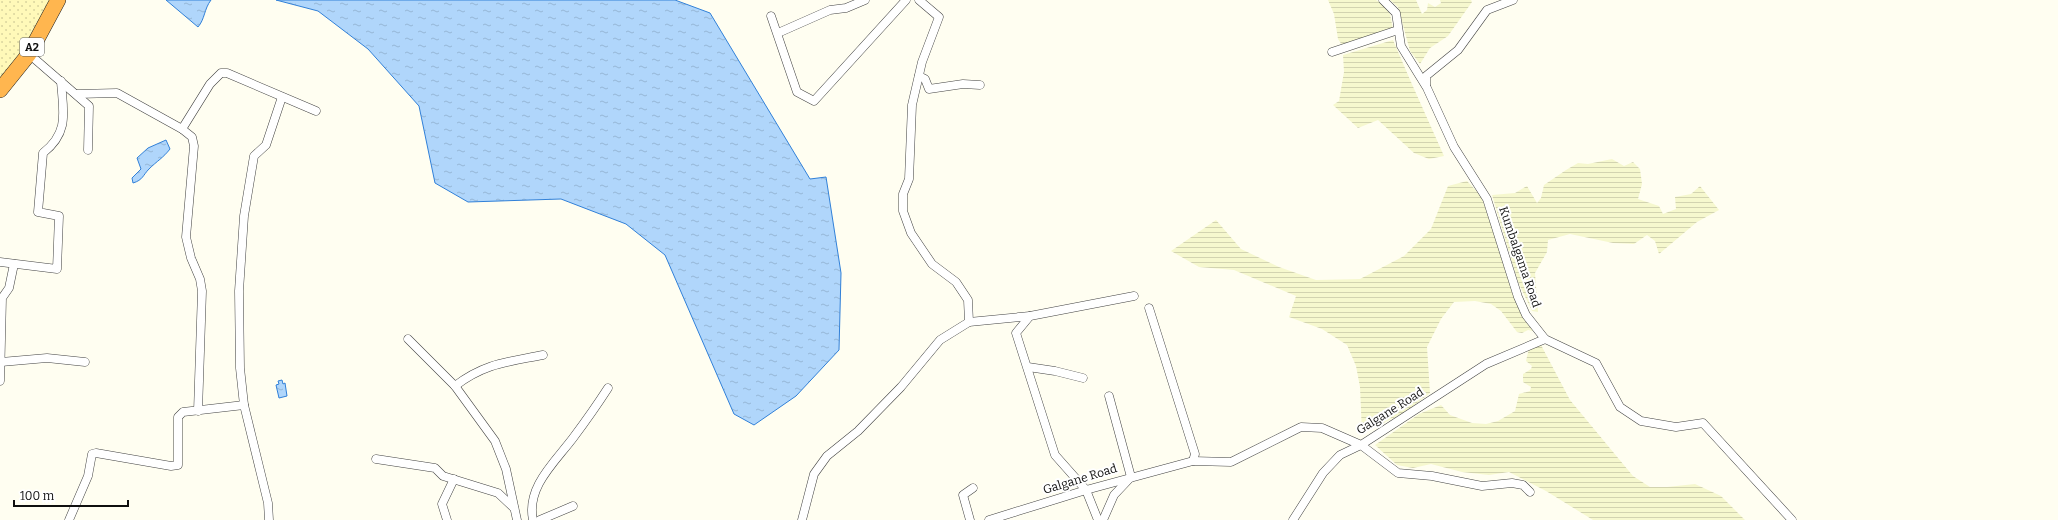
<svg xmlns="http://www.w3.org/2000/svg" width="2058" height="520" font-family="Bitter,serif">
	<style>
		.farmland { fill: url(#farmland-rules) }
		.sand { fill: url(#sand-dots) }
		.water { fill: url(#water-ripples); stroke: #3180d8 }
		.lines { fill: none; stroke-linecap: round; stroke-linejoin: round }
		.street-casing { stroke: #424242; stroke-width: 9 }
		.highway-casing { stroke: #202020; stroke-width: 16 }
		.street { stroke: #fff; stroke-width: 8 }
		.highway { stroke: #ffb64f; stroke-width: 15 }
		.labels { text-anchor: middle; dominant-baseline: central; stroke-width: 4; stroke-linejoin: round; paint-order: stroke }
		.shield { fill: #fff; stroke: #575757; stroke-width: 1 }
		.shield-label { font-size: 11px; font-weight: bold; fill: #0f0f0f }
		.street-label { font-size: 12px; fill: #0f0f0f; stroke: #fff }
	</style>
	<defs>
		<pattern id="farmland-rules" width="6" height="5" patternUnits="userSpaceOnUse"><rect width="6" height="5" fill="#f6f8ce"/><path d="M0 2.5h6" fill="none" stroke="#d2d3b0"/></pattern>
		<pattern id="sand-dots" width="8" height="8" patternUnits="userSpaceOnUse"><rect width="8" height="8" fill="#fff9b9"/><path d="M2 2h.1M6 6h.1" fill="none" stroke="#d9d49e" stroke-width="1.8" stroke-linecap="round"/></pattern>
		<pattern id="water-ripples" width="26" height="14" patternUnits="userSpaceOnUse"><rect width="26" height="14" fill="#b0d6fb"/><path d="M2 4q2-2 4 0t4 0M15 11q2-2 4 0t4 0" fill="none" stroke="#96b6d6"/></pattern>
	</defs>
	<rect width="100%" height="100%" fill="#fffef1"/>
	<g class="farmland">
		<path d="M 1328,0 L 1376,0 L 1383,4 L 1390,14 L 1393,29 L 1342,45 L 1338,39 L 1334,14 Z"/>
		<path d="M 1390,0 L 1416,0 L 1422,14 L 1427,10 L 1428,3 L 1435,7 L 1441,3 L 1440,0 L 1471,0 L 1472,2 L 1448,36 L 1430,48 L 1420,64 L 1410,51 L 1398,7 Z"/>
		<path d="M 1393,40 L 1411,82 L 1444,156 L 1429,159 L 1414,153 L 1378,120 L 1358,128 L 1333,105 L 1339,101 L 1344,72 L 1343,55 Z"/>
		<path d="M 1612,159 L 1624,166 L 1633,162 L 1640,169 L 1642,184 L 1638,199 L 1659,206 L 1663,214 L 1676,209 L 1675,197 L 1691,194 L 1700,186 L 1719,210 L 1697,222 L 1659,254 L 1655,241 L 1647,235 L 1634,244 L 1613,243 L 1570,234 L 1548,240 L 1547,252 L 1535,273 L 1538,312 L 1532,311 L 1518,282 L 1492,195 L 1515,193 L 1527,186 L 1537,203 L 1541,198 L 1544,185 L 1566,170 L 1578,163 L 1588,164 Z"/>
		<path d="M 1467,181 L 1481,196 L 1526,322 L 1533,331 L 1528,330 L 1522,333 L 1517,332 L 1501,311 L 1491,304 L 1475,301 L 1454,302 L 1441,319 L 1427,347 L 1430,393 L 1404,413 L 1362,433 L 1360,387 L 1356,366 L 1347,345 L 1322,329 L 1289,317 L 1296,296 L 1234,270 L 1199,267 L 1171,251 L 1216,220 L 1241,249 L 1279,267 L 1316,280 L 1360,279 L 1404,256 L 1431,229 L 1448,186 Z"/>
		<path d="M 1541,345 L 1570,400 L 1633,476 L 1650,487 L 1667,487 L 1695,484 L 1721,496 L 1745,520 L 1593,520 L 1546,491 L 1509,472 L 1489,475 L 1462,472 L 1431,464 L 1413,468 L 1397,465 L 1375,445 L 1419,414 L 1441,405 L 1450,415 L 1472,423 L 1486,424 L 1498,421 L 1515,411 L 1519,394 L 1530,391 L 1531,387 L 1523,382 L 1523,374 L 1531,369 L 1532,366 L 1526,361 L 1529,348 Z"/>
	</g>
	<path class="sand" d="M 0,0 L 51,0 L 50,14 L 0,84 Z"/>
	<g class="water">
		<path d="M 166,0 L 211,0 C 204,9 205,19 198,27 Z"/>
		<path d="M 276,0 L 675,0 L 710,13 L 810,179 L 826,177 L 841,273 L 839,350 L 796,396 L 754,425 L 734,414 L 665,255 L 626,224 L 561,199 L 468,202 L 435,183 L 419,106 L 368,49 L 318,11 Z"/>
		<path d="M 166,140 L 170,149 C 163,158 157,161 149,169 C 143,175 143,180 133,183 L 132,178 L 141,169 L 137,158 L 148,148 Z"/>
		<path d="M 282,380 L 283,384 L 285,383 L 287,396 L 279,398 L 276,385 L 279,384 L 278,381 Z"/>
	</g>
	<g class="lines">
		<g class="street-casing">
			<g id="street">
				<path d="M 1383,0 L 1396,13 L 1401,46 L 1427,88 L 1454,147 L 1487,199 L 1518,297 L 1526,315 L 1545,339 L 1596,363 L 1620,407 L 1641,421 L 1676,427 L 1703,423 L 1792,520"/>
				<path d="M 771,16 L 797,92 L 814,101 L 906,0"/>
				<path d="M 778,33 L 830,10 L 846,8 L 865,0"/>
				<path d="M 1332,52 L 1398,30"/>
				<path d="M 29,54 L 89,106 L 88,150"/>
				<path d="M 919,76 L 925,79 L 929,89 L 963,84 L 980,85"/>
				<path d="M 1426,85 L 1426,76 L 1458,50 L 1487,10 L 1513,0"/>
				<path d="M 77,94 L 117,93 L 182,129"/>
				<path d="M 0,262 L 57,269 L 59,216 L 38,212 L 43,153 C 70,132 63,111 61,81"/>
				<path d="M 1149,308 L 1195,454 L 1193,461"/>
				<path d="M 969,322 L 1030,316"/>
				<path d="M 408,339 L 455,386 L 495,441 L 506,469 L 517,520"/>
				<path d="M 1,362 L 47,358 L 85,362"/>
				<path d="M 1028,367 L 1055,371 L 1083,378"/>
				<path d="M 0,381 L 2,298 L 9,288 L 14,264"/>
				<path d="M 455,386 C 485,363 508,362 543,355"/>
				<path d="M 198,411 L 202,291 L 200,279 L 191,258 L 186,237 L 194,146 L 192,137 L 182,129 L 210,84 L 221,73 L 227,73 L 316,111"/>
				<path d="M 376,459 L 435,468 L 443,476 L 498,493 L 514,508"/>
				<path d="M 69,520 L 88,476 L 92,454 L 96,453 L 171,466 L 178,465 L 178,417 L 183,412 L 244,405"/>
				<path d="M 269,520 L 268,503 L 244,405 L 240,368 L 239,291 L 244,216 L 254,156 L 266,145 L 282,97"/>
				<path d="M 447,520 L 442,504 L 454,479"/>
				<path d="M 533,520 C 526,487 555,462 573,438 C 585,422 597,405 608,388"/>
				<path d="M 540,520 L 573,506"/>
				<path d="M 802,520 L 814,474 L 827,456 L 858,431 L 901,387 L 940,340 L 969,322 L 968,300 L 956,282 L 932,264 L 911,233 L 903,211 L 903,194 L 909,179 L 912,105 L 922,62 L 939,17 L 919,0"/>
				<path d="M 970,520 L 963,495 L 973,488"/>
				<path d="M 989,520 L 1086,490 L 1193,461 L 1231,462 L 1301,427 L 1322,428 L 1361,445 L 1486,364 L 1545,339"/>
				<path d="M 1098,520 L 1086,490 L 1055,455 L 1016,333 L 1030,316 L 1134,296"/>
				<path d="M 1103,520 L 1114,495 L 1131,477 L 1109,396"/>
				<path d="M 1293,520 L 1323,473 L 1340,455 L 1361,445 L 1398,473 L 1432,476 L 1482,486 L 1512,483 L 1523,485 L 1530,492"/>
			</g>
		</g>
		<g class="highway-casing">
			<path id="highway" d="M 0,90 L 29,54 L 58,0"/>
		</g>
		<use href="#street" class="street"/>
		<use href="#highway" class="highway"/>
	</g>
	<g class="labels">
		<rect class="shield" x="20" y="38" width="24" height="18" rx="3"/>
		<g class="shield-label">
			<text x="32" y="47">A2</text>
		</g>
		<g class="street-label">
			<text transform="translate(1520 257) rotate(71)">Kumbalgama Road</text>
			<text transform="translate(1390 411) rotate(-32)">Galgane Road</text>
			<text transform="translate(1080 479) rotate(-17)">Galgane Road</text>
		</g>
	</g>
	<path d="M14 500v6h114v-6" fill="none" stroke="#0f0f0f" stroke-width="2"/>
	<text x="20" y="500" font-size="12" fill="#0f0f0f" stroke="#ffffff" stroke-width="3" paint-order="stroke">100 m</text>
</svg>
